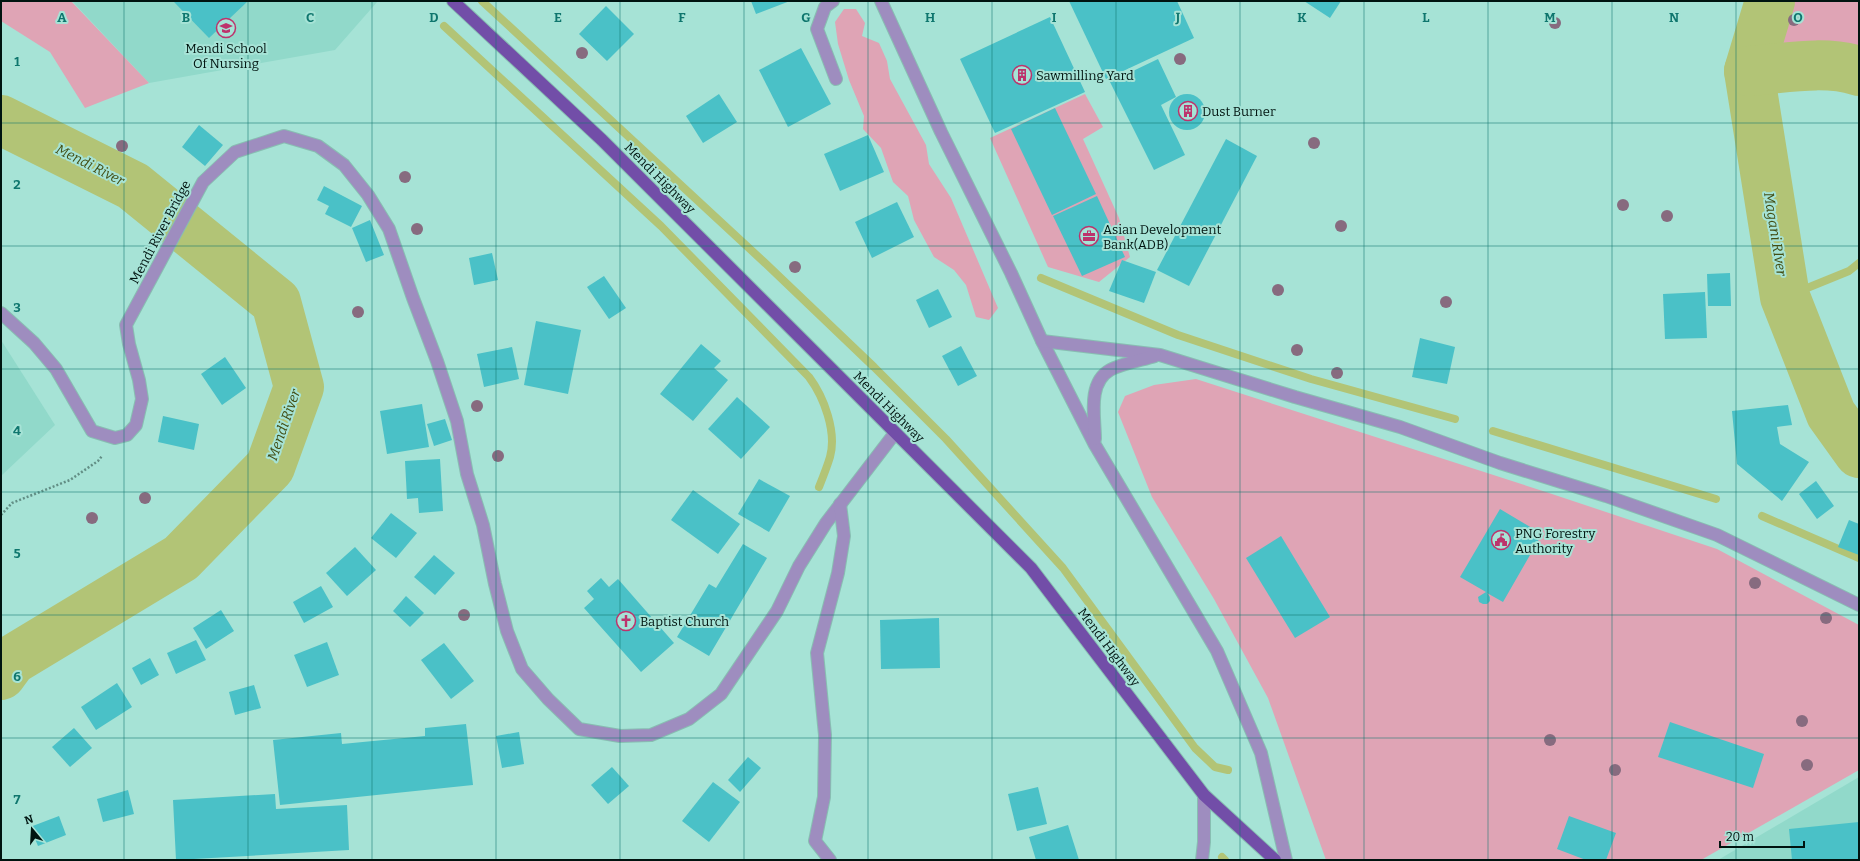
<svg xmlns="http://www.w3.org/2000/svg" width="1860" height="861" font-family="Bitter,serif">
	<style>
		.built { fill: #91d9ca }
		.green { fill: #dfa4b5 }
		.lines { fill: none; stroke-linecap: round; stroke-linejoin: round }
		.stream { stroke: #b2c476; stroke-width: 8 }
		.river { stroke: #b2c476; stroke-width: 50 }
		.building { fill: #4ac1c7 }
		.minor-casing { stroke: #88beb2; stroke-width: 14 }
		.major-casing { stroke: #88beb2; stroke-width: 14 }
		.path { stroke: #628e85; stroke-width: 2.5; stroke-dasharray: 2 2; stroke-linecap: butt }
		.minor { stroke: #9e8dbf; stroke-width: 12 }
		.major { stroke: #724ea8; stroke-width: 12 }
		.tree { fill: #876b7f }
		.grid { fill: none; stroke: #0f766e; stroke-width: 1; stroke-opacity: 0.55 }
		.labels { text-anchor: middle; dominant-baseline: central; stroke-width: 4; stroke-linejoin: round; paint-order: stroke }
		.poi-label { font-size: 13px; fill: #001410; stroke: #a6e3d6; text-anchor: start }
		.street-label { font-size: 13px; fill: #001410; stroke: #a6e3d6 }
		.water-label { font-size: 14px; font-style: italic; fill: #424d13; stroke: #a6e3d6 }
		.grid-label { font-size: 13px; text-anchor: middle; font-weight: bold; fill: #0f766e; stroke: #a6e3d6; stroke-width: 4; stroke-linejoin: round; paint-order: stroke }
	</style>
	<rect width="100%" height="100%" fill="#a6e3d6"/>
	<g class="built">
		<path d="M 72,1 L 378,1 L 335,50 L 149,83 Z"/>
		<path d="M 1,340 L 55,425 L 1,476 Z"/>
		<path d="M 1859,777 L 1859,860 L 1718,860 Z"/>
	</g>
	<g class="green">
		<path d="M 1,1 L 71,1 L 149,83 L 85,108 L 50,52 L 1,21 Z"/>
		<path d="M 1777,1 L 1859,1 L 1859,60 L 1837,54 L 1807,52 L 1792,47 L 1769,55 L 1765,45 Z"/>
		<path d="M 844,9 L 856,9 L 865,23 L 862,36 L 879,43 L 887,61 L 890,79 L 926,145 L 929,164 L 951,198 L 998,308 L 989,320 L 976,317 L 966,285 L 954,270 L 934,257 L 914,220 L 908,196 L 893,182 L 881,148 L 863,129 L 864,116 L 849,80 L 838,44 L 835,22 Z"/>
		<path d="M 1085,94 L 1103,127 L 1083,139 L 1119,218 L 1130,257 L 1099,282 L 1048,267 L 990,138 Z"/>
		<path d="M 1196,379 L 1549,493 L 1717,549 L 1859,625 L 1859,770 L 1701,860 L 1326,860 L 1268,698 L 1214,599 L 1152,497 L 1118,412 L 1125,396 L 1154,385 Z"/>
	</g>
	<g class="lines">
		<g class="stream">
			<path d="M 482,1 L 764,262 L 874,367 L 946,439 L 1063,568 L 1195,748 L 1215,767 L 1228,770"/>
			<path d="M 444,26 L 661,226 L 809,377 C 824,397 837,432 830,457 C 827,467 823,477 819,487"/>
			<path d="M 1041,278 L 1178,335 L 1311,379 L 1455,419"/>
			<path d="M 1785,297 L 1849,271 L 1859,263"/>
			<path d="M 1493,431 L 1716,499"/>
			<path d="M 1762,516 L 1859,558"/>
			<path d="M 1222,857 L 1225,860"/>
		</g>
		<g class="river">
			<path d="M 1770,1 L 1749,71 L 1785,297 L 1831,414 L 1859,453"/>
			<path d="M 1749,71 C 1785,68 1825,60 1859,71"/>
			<path d="M 1,120 L 133,186 L 276,302 L 299,387 L 270,467 L 181,558 L 12,660 L 1,675"/>
		</g>
	</g>
	<g class="building">
		<path d="M 176,1 L 248,1 L 209,38 L 174,2 Z"/>
		<path d="M 751,1 L 790,1 L 756,14 Z"/>
		<path d="M 1069,1 L 1177,1 L 1194,38 L 1106,79 Z"/>
		<path d="M 1304,1 L 1341,1 L 1330,18 Z"/>
		<path d="M 606,6 L 634,34 L 607,61 L 579,34 Z"/>
		<path d="M 1050,17 L 1085,92 L 995,133 L 960,59 Z"/>
		<path d="M 801,48 L 831,104 L 788,127 L 759,70 Z"/>
		<path d="M 1158,59 L 1176,97 L 1161,105 L 1185,155 L 1154,170 L 1110,82 Z"/>
		<path d="M 719,94 L 737,122 L 703,143 L 686,116 Z"/>
		<circle cx="1187" cy="112" r="18"/>
		<path d="M 1055,108 L 1096,194 L 1052,215 L 1011,129 Z"/>
		<path d="M 199,125 L 223,145 L 205,166 L 182,147 Z"/>
		<path d="M 868,135 L 884,172 L 840,191 L 824,154 Z"/>
		<path d="M 1226,139 L 1257,156 L 1189,286 L 1157,270 Z"/>
		<path d="M 324,186 L 362,206 L 351,227 L 325,214 L 329,206 L 317,200 Z"/>
		<path d="M 1097,196 L 1125,257 L 1082,276 L 1053,216 Z"/>
		<path d="M 897,202 L 914,237 L 872,258 L 855,222 Z"/>
		<path d="M 370,220 L 384,255 L 366,262 L 352,228 Z"/>
		<path d="M 492,253 L 498,280 L 474,285 L 469,258 Z"/>
		<path d="M 1122,260 L 1156,272 L 1144,303 L 1109,291 Z"/>
		<path d="M 1730,273 L 1731,306 L 1708,306 L 1707,274 Z"/>
		<path d="M 604,276 L 626,308 L 609,319 L 587,287 Z"/>
		<path d="M 938,289 L 952,317 L 929,328 L 916,300 Z"/>
		<path d="M 1705,292 L 1707,338 L 1665,339 L 1663,294 Z"/>
		<path d="M 536,321 L 581,330 L 568,394 L 524,385 Z"/>
		<path d="M 1420,338 L 1455,347 L 1447,384 L 1412,377 Z"/>
		<path d="M 701,344 L 721,361 L 714,368 L 728,380 L 693,421 L 660,394 Z"/>
		<path d="M 961,346 L 977,376 L 958,386 L 942,356 Z"/>
		<path d="M 512,347 L 519,379 L 484,387 L 477,354 Z"/>
		<path d="M 225,357 L 246,388 L 222,405 L 201,374 Z"/>
		<path d="M 737,397 L 770,427 L 741,459 L 708,429 Z"/>
		<path d="M 422,404 L 429,447 L 387,454 L 380,411 Z"/>
		<path d="M 1788,405 L 1792,425 L 1777,427 L 1780,444 L 1809,462 L 1782,501 L 1737,464 L 1732,411 Z"/>
		<path d="M 163,416 L 199,424 L 194,450 L 158,442 Z"/>
		<path d="M 445,419 L 452,440 L 434,446 L 427,424 Z"/>
		<path d="M 440,459 L 443,511 L 419,513 L 418,498 L 407,499 L 405,461 Z"/>
		<path d="M 759,479 L 790,496 L 769,532 L 738,514 Z"/>
		<path d="M 1816,481 L 1834,506 L 1817,519 L 1799,494 Z"/>
		<path d="M 693,490 L 740,524 L 718,554 L 671,520 Z"/>
		<path d="M 1500,509 L 1542,534 L 1503,602 L 1487,593 L 1490,597 L 1490,601 L 1487,604 L 1483,604 L 1479,602 L 1478,597 L 1486,592 L 1460,577 Z"/>
		<path d="M 391,513 L 417,533 L 396,558 L 371,538 Z"/>
		<path d="M 1849,520 L 1859,524 L 1859,555 L 1838,547 Z"/>
		<path d="M 1281,536 L 1330,617 L 1295,638 L 1246,558 Z"/>
		<path d="M 743,544 L 767,558 L 709,656 L 677,637 L 709,584 L 716,588 Z"/>
		<path d="M 355,547 L 376,570 L 347,596 L 326,573 Z"/>
		<path d="M 434,555 L 455,573 L 435,595 L 414,577 Z"/>
		<path d="M 601,578 L 609,587 L 618,579 L 674,643 L 641,672 L 584,608 L 594,599 L 587,591 Z"/>
		<path d="M 321,586 L 333,607 L 304,623 L 293,602 Z"/>
		<path d="M 406,596 L 424,613 L 410,627 L 393,611 Z"/>
		<path d="M 221,610 L 234,631 L 206,649 L 193,628 Z"/>
		<path d="M 939,618 L 940,668 L 881,669 L 880,620 Z"/>
		<path d="M 196,640 L 206,660 L 176,674 L 167,653 Z"/>
		<path d="M 327,642 L 339,675 L 307,687 L 294,655 Z"/>
		<path d="M 444,643 L 474,681 L 451,699 L 421,660 Z"/>
		<path d="M 150,658 L 159,675 L 141,685 L 132,668 Z"/>
		<path d="M 117,683 L 132,707 L 96,730 L 81,707 Z"/>
		<path d="M 254,685 L 261,708 L 235,715 L 229,692 Z"/>
		<path d="M 1670,722 L 1764,754 L 1753,788 L 1658,757 Z"/>
		<path d="M 466,724 L 473,785 L 280,805 L 273,740 L 341,733 L 342,744 L 425,736 L 425,728 Z"/>
		<path d="M 74,728 L 92,748 L 70,767 L 52,747 Z"/>
		<path d="M 519,732 L 524,764 L 502,768 L 496,736 Z"/>
		<path d="M 748,757 L 761,768 L 740,792 L 728,780 Z"/>
		<path d="M 612,767 L 629,786 L 608,804 L 591,785 Z"/>
		<path d="M 713,782 L 740,802 L 709,842 L 682,821 Z"/>
		<path d="M 1038,787 L 1047,824 L 1017,831 L 1008,794 Z"/>
		<path d="M 128,790 L 134,814 L 103,822 L 97,799 Z"/>
		<path d="M 275,794 L 276,809 L 347,805 L 349,850 L 176,860 L 173,800 Z"/>
		<path d="M 59,816 L 66,835 L 38,846 L 30,827 Z"/>
		<path d="M 1569,816 L 1616,833 L 1606,860 L 1586,860 L 1557,849 Z"/>
		<path d="M 1859,822 L 1859,860 L 1792,860 L 1789,829 Z"/>
		<path d="M 1068,825 L 1079,860 L 1036,860 L 1029,837 Z"/>
	</g>
	<g class="lines">
		<g class="minor-casing">
			<g id="minor">
				<path d="M 833,1 L 825,7 L 817,29 L 836,79"/>
				<path d="M 881,1 L 941,132 L 1011,273 L 1042,341 L 1095,445 L 1217,651 L 1261,753 L 1286,860"/>
				<path d="M 1,313 L 34,343 L 56,369 L 92,431 L 115,438 L 127,435 L 136,425 L 142,399 L 139,380 L 129,344 L 126,325 L 203,182 L 235,152 L 284,136 L 318,146 L 344,165 L 368,195 L 389,229 L 413,298 L 437,361 L 457,421 L 467,474 L 483,525 L 495,584 L 507,631 L 522,669 L 548,699 L 579,729 L 620,736 L 651,735 L 689,719 L 721,694 L 777,611 L 799,566 L 826,523 L 895,433"/>
				<path d="M 1042,341 L 1160,355 L 1295,397 L 1400,427 L 1500,463 L 1606,496 L 1717,535 L 1859,605"/>
				<path d="M 1095,439 C 1095,418 1087,383 1110,370 C 1121,364 1142,360 1155,356"/>
				<path d="M 830,860 L 815,841 L 824,797 L 825,735 L 817,653 L 838,573 L 844,536 L 840,504"/>
				<path d="M 1202,860 L 1204,842 L 1204,795"/>
			</g>
		</g>
		<g class="major-casing">
			<path id="major" d="M 453,1 L 602,140 L 1031,568 L 1204,795 L 1275,860"/>
		</g>
		<path class="path" d="M 1,515 L 12,503 L 70,480 L 98,461 L 102,456"/>
		<use href="#minor" class="minor"/>
		<use href="#major" class="major"/>
	</g>
	<g class="tree">
		<circle cx="1794" cy="20" r="6"/>
		<circle cx="1555" cy="23" r="6"/>
		<circle cx="582" cy="53" r="6"/>
		<circle cx="1180" cy="59" r="6"/>
		<circle cx="1314" cy="143" r="6"/>
		<circle cx="122" cy="146" r="6"/>
		<circle cx="405" cy="177" r="6"/>
		<circle cx="1623" cy="205" r="6"/>
		<circle cx="1667" cy="216" r="6"/>
		<circle cx="1341" cy="226" r="6"/>
		<circle cx="417" cy="229" r="6"/>
		<circle cx="795" cy="267" r="6"/>
		<circle cx="1278" cy="290" r="6"/>
		<circle cx="1446" cy="302" r="6"/>
		<circle cx="358" cy="312" r="6"/>
		<circle cx="1297" cy="350" r="6"/>
		<circle cx="1337" cy="373" r="6"/>
		<circle cx="477" cy="406" r="6"/>
		<circle cx="498" cy="456" r="6"/>
		<circle cx="145" cy="498" r="6"/>
		<circle cx="92" cy="518" r="6"/>
		<circle cx="1755" cy="583" r="6"/>
		<circle cx="464" cy="615" r="6"/>
		<circle cx="1826" cy="618" r="6"/>
		<circle cx="1802" cy="721" r="6"/>
		<circle cx="1550" cy="740" r="6"/>
		<circle cx="1807" cy="765" r="6"/>
		<circle cx="1615" cy="770" r="6"/>
	</g>
	<path class="grid" d="M 124,1 L 124,860M 248,1 L 248,860M 372,1 L 372,860M 496,1 L 496,860M 620,1 L 620,860M 744,1 L 744,860M 868,1 L 868,860M 992,1 L 992,860M 1116,1 L 1116,860M 1240,1 L 1240,860M 1364,1 L 1364,860M 1488,1 L 1488,860M 1612,1 L 1612,860M 1736,1 L 1736,860M 1,123 L 1859,123M 1,246 L 1859,246M 1,369 L 1859,369M 1,492 L 1859,492M 1,615 L 1859,615M 1,738 L 1859,738"/>
	<defs>
		<g id="university-ring" transform="scale(1)"><circle r="9.5" fill="#a6e3d6" stroke="#bd336c" stroke-width="1.5"/><path d="M0-5L7-2L0 1L-7-2ZM-4 1L0 2.5L4 1V4Q0 6-4 4Z" fill="#bd336c"/></g>
		<g id="building-ring" transform="scale(1)"><circle r="9.5" fill="#a6e3d6" stroke="#bd336c" stroke-width="1.5"/><path d="M-4-6H4V6H1V3H-1V6H-4ZM-2.5-4.3h1.7v1.8h-1.7ZM.8-4.3h1.7v1.8H.8ZM-2.5-1h1.7V.8h-1.7ZM.8-1h1.7V.8H.8Z" fill="#bd336c"/></g>
		<g id="office-ring" transform="scale(1)"><circle r="9.5" fill="#a6e3d6" stroke="#bd336c" stroke-width="1.5"/><path d="M-6-3h4V-5.5h4V-3h4V5H-6ZM-1-4.5V-3h2v-1.5ZM-6 0V1H6V0Z" fill="#bd336c"/></g>
		<g id="civic-ring" transform="scale(1)"><circle r="9.5" fill="#a6e3d6" stroke="#bd336c" stroke-width="1.5"/><path d="M-.6-6.5H3V-4.5H.6V-3L4-1V1h2V6H-6V1h2V-1L-.6-3ZM-1.2 2.5V6h2.4V2.5Z" fill="#bd336c"/></g>
		<g id="church-ring" transform="scale(1)"><circle r="9.5" fill="#a6e3d6" stroke="#bd336c" stroke-width="1.5"/><path d="M-1.2-6h2.4v3.5h3.3v2.4h-3.3V6h-2.4V-.1h-3.3v-2.4h3.3Z" fill="#bd336c"/></g>
	</defs>
	<g fill-rule="evenodd">
		<use href="#university-ring" x="226" y="28"/>
		<use href="#building-ring" x="1022" y="75"/>
		<use href="#building-ring" x="1188" y="111"/>
		<use href="#office-ring" x="1089" y="236"/>
		<use href="#civic-ring" x="1501" y="540"/>
		<use href="#church-ring" x="626" y="621"/>
	</g>
	<g class="labels">
		<g class="poi-label">
			<text x="226" y="48" text-anchor="middle">Mendi School<tspan x="226" dy="15">Of Nursing</tspan></text>
			<text x="1036" y="75">Sawmilling Yard</text>
			<text x="1202" y="111">Dust Burner</text>
			<text x="1103" y="229">Asian Development<tspan x="1103" dy="15">Bank(ADB)</tspan></text>
			<text x="1515" y="533">PNG Forestry<tspan x="1515" dy="15">Authority</tspan></text>
			<text x="640" y="621">Baptist Church</text>
		</g>
		<g class="street-label">
			<text transform="translate(660 178) rotate(45)">Mendi Highway</text>
			<text transform="translate(160 232) rotate(-62)">Mendi River Bridge</text>
			<text transform="translate(889 407) rotate(45)">Mendi Highway</text>
			<text transform="translate(1109 647) rotate(53)">Mendi Highway</text>
		</g>
		<g class="water-label">
			<text transform="translate(90 165) rotate(27)">Mendi River</text>
			<text transform="translate(1775 234) rotate(81)">Magani RIver</text>
			<text transform="translate(284 425) rotate(-71)">Mendi River</text>
		</g>
	</g>
	<g class="grid-label">
		<text x="62" y="22">A</text>
		<text x="186" y="22">B</text>
		<text x="310" y="22">C</text>
		<text x="434" y="22">D</text>
		<text x="558" y="22">E</text>
		<text x="682" y="22">F</text>
		<text x="806" y="22">G</text>
		<text x="930" y="22">H</text>
		<text x="1054" y="22">I</text>
		<text x="1178" y="22">J</text>
		<text x="1302" y="22">K</text>
		<text x="1426" y="22">L</text>
		<text x="1550" y="22">M</text>
		<text x="1674" y="22">N</text>
		<text x="1798" y="22">O</text>
		<text x="17" y="66">1</text>
		<text x="17" y="189">2</text>
		<text x="17" y="312">3</text>
		<text x="17" y="435">4</text>
		<text x="17" y="558">5</text>
		<text x="17" y="681">6</text>
		<text x="17" y="804">7</text>
	</g>
	<rect width="1860" height="861" fill="none" stroke="#001410" stroke-width="4"/>
	<g transform="translate(32 829) rotate(342)" stroke="#a6e3d6" stroke-width="3" paint-order="stroke">
	<path d="M0-3L7 15L0 10L-7 15Z" fill="#001410"/>
	<text y="-6" font-size="11" font-weight="bold" text-anchor="middle" fill="#001410">N</text>
	</g>
	<path d="M1720 841v6h84v-6" fill="none" stroke="#001410" stroke-width="2"/>
	<text x="1726" y="841" font-size="12" fill="#001410" stroke="#a6e3d6" stroke-width="3" paint-order="stroke">20 m</text>
</svg>
